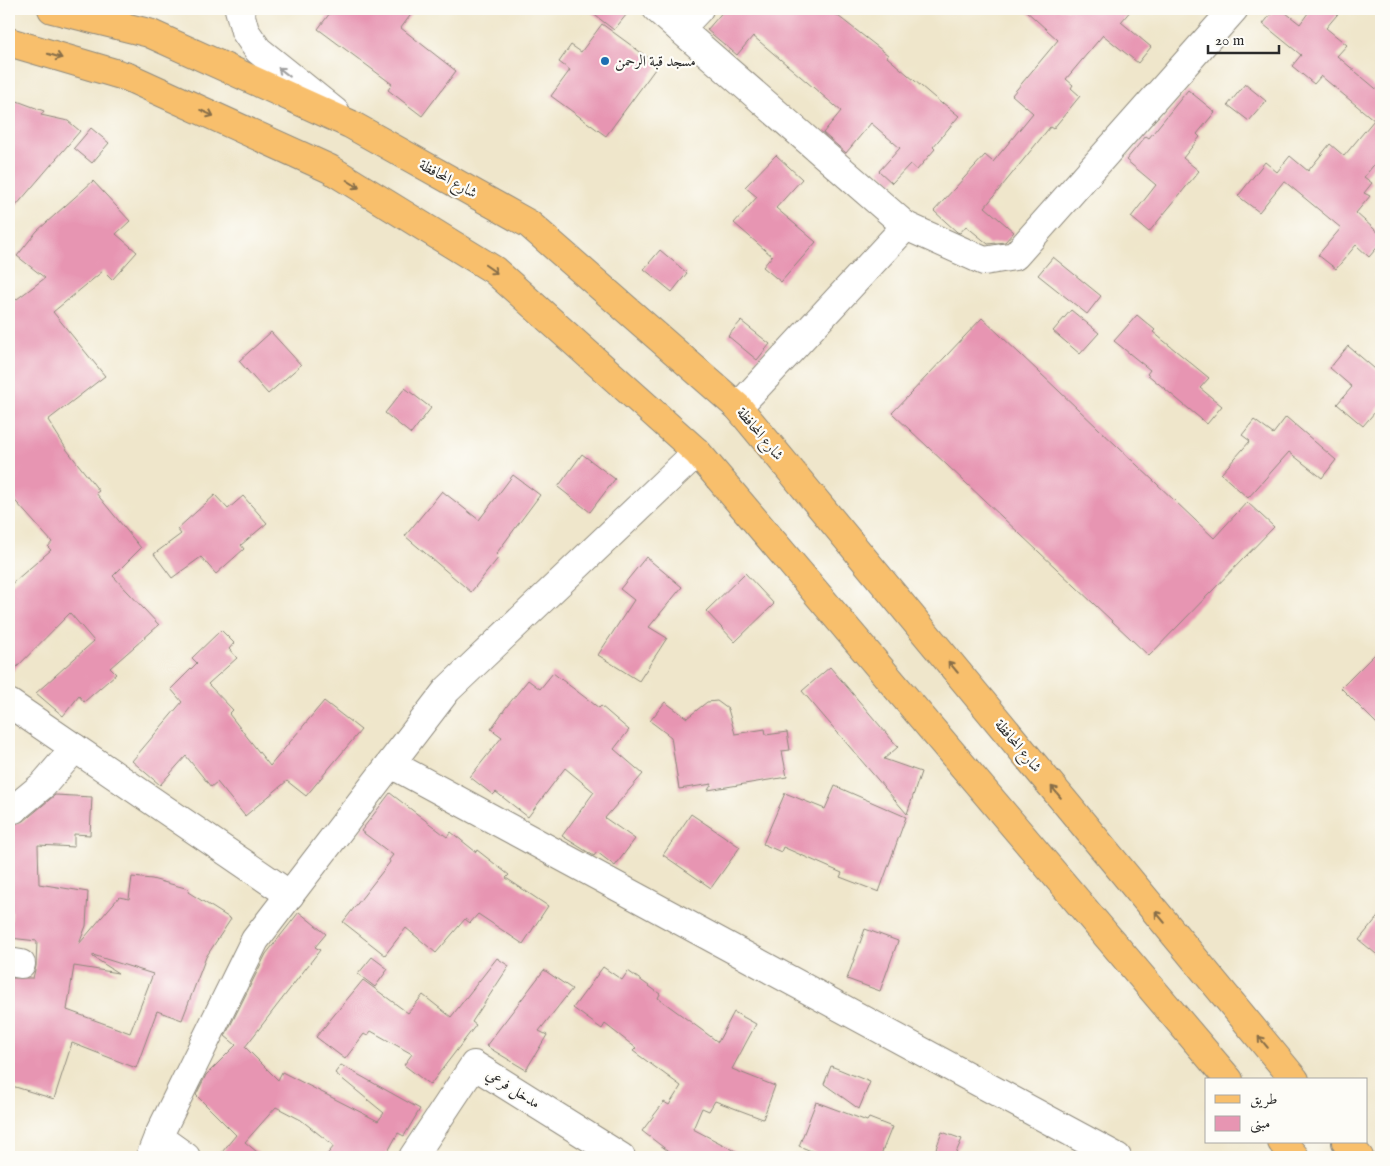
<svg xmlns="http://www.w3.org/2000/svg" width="1390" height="1166" font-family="'IM FELL English',Amiri,serif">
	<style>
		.building { fill: #e795b2; fill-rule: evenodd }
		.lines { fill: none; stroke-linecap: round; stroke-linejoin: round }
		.minor-casing { stroke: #8d887b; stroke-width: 30 }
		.tertiary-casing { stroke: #8d887b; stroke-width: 30 }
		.primary-casing { stroke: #8d887b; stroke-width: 30 }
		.minor { stroke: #fff; stroke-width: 28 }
		.tertiary { stroke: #fff; stroke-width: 28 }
		.primary { stroke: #f8bf6c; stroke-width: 28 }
		.oneway { stroke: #876e48 }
		.oneway2 { stroke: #a0a0a0 }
		.poi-dot { fill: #1f6fb2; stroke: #fdfcf7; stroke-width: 2 }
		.labels { text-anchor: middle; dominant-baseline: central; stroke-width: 4.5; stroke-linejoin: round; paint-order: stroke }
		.poi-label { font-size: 15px; fill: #2b2b2b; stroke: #fdfcf7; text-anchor: start }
		.street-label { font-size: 15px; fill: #2b2b2b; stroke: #fdfcf7 }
	</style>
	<rect width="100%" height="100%" fill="#fdfcf7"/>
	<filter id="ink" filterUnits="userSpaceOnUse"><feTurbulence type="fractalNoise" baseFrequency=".02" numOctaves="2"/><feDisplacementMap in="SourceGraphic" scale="10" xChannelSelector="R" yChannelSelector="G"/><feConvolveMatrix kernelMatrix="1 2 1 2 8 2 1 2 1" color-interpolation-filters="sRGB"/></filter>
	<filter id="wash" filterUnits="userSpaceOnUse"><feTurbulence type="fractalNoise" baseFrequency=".0096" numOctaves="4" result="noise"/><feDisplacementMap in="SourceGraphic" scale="20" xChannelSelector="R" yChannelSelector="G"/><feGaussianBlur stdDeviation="1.12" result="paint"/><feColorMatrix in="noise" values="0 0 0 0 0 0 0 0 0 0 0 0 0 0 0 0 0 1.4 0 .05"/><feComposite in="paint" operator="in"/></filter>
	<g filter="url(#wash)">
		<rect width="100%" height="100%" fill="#efe6cb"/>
		<g id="blocks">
			<g class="building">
				<path d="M 333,9 L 415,9 L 401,28 L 456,71 L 422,116 L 388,90 L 392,84 L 318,29 Z"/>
				<path d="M 587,9 L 631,9 L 614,30 Z"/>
				<path d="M 725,9 L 829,9 L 888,55 L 887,57 L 942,104 L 943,103 L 959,116 L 933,147 L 935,149 L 917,170 L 910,164 L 892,183 L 879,171 L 900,148 L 871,123 L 846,153 L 823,133 L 841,111 L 753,36 L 737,55 L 707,30 Z"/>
				<path d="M 1024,9 L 1132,9 L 1121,22 L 1151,47 L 1138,63 L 1103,35 L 1066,79 L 1073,85 L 1071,88 L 1080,96 L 1053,129 L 1050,127 L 985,207 L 1014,232 L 1005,242 L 988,244 L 966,226 L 960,233 L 957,232 L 934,211 L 985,155 L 993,162 L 1033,113 L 1012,95 L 1058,40 Z"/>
				<path d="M 1275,9 L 1281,9 L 1300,24 L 1311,9 L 1342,9 L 1326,28 L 1347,45 L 1337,56 L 1381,93 L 1381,156 L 1364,177 L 1372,183 L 1364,193 L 1370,196 L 1356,213 L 1381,235 L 1381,243 L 1369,257 L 1356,245 L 1336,269 L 1318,255 L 1341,228 L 1284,181 L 1259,212 L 1238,196 L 1265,162 L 1277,172 L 1290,156 L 1308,171 L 1330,144 L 1344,156 L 1374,120 L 1321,76 L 1314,84 L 1292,66 L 1301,55 L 1263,24 Z"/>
				<path d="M 602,24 L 658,65 L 606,136 L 551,96 L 570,70 L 559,62 L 571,45 L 581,52 Z"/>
				<path d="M 1245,84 L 1266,101 L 1249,121 L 1228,105 Z"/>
				<path d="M 1188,90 L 1215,112 L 1197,134 L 1200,137 L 1183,158 L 1199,171 L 1149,232 L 1131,217 L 1156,185 L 1126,160 L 1146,136 L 1149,138 Z"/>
				<path d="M 9,98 L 44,111 L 41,115 L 68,121 L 80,131 L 9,214 Z"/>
				<path d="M 91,128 L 109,143 L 92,163 L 74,148 Z"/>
				<path d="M 776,155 L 802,179 L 776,208 L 816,242 L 781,282 L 763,267 L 772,256 L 734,223 L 757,197 L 745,187 Z"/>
				<path d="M 93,181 L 130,221 L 116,234 L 137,252 L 112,280 L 103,271 L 53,312 L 105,376 L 48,420 L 67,450 L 99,491 L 96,493 L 141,548 L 113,576 L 159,625 L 110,668 L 116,674 L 84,702 L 79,696 L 63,716 L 36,693 L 94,641 L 70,613 L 9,675 L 9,586 L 51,550 L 48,547 L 52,542 L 9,494 L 9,305 L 45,278 L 17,256 L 37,231 Z"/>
				<path d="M 660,250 L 687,273 L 672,292 L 644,269 Z"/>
				<path d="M 1053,257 L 1101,296 L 1087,314 L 1038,275 Z"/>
				<path d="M 1071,310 L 1099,333 L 1080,354 L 1053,331 Z"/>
				<path d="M 1137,315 L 1155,330 L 1153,332 L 1209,378 L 1200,388 L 1222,406 L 1207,424 L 1147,374 L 1150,370 L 1114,341 Z"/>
				<path d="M 982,318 L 1214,538 L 1247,502 L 1274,527 L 1149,656 L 892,413 Z"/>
				<path d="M 741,321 L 770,344 L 757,360 L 728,336 Z"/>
				<path d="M 271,332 L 301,365 L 268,394 L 239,361 Z"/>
				<path d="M 1348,346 L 1381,374 L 1381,405 L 1363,426 L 1337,404 L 1352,387 L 1330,368 Z"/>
				<path d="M 405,388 L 431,408 L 411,434 L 385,413 Z"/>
				<path d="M 1286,417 L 1336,460 L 1322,478 L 1289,452 L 1248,498 L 1221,474 L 1250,441 L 1242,435 L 1254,420 L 1273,434 Z"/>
				<path d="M 582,454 L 615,479 L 590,512 L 558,487 Z"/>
				<path d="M 513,475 L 540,495 L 496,554 L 499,557 L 471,592 L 405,536 L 442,491 L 479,520 Z"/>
				<path d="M 215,495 L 228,509 L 243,496 L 267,523 L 241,545 L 244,549 L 216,574 L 201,557 L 172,578 L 154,554 L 181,534 L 177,529 Z"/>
				<path d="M 646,557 L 682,587 L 649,627 L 667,638 L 639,681 L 598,655 L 634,600 L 620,589 Z"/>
				<path d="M 745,573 L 774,604 L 735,642 L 706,611 Z"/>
				<path d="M 221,630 L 234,643 L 229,649 L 237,658 L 208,684 L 233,710 L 229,714 L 270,766 L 324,701 L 361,730 L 306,796 L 287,781 L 245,816 L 217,782 L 211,787 L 186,756 L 160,785 L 132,761 L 182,702 L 171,689 L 197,663 L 192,658 Z"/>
				<path d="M 1381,648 L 1381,728 L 1341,688 Z"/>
				<path d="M 830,667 L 898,747 L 884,759 L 921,772 L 907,814 L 802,691 Z"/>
				<path d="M 553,673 L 599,708 L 601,706 L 629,730 L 614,749 L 643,774 L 605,818 L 635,839 L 615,866 L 597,852 L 594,856 L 562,836 L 594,792 L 565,768 L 528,817 L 496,792 L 493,795 L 470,777 L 502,737 L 491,729 L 507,706 L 528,680 L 540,689 Z"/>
				<path d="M 717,701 L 728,709 L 735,734 L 765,729 L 766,735 L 787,732 L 790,750 L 782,751 L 787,777 L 708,790 L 712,784 L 679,789 L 671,737 L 650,721 L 665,702 L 687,718 L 707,702 Z"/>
				<path d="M 835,786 L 906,817 L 879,892 L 840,877 L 842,873 L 783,847 L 781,852 L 763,844 L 785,793 L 825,809 Z"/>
				<path d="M 390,793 L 447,837 L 451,832 L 476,852 L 477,850 L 509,875 L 506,878 L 548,906 L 523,944 L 478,914 L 470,923 L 465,919 L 436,953 L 406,928 L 385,955 L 343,922 L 390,862 L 389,860 L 393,855 L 361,831 Z"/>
				<path d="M 55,795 L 92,797 L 90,835 L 74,834 L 74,847 L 38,845 L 39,884 L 88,892 L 86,926 L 79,944 L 119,897 L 129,899 L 132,877 L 152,879 L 189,889 L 188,892 L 231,919 L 206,957 L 182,1020 L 157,1011 L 136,1068 L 72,1043 L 54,1099 L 9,1085 L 9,978 L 33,978 L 36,966 L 37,941 L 10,938 L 12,912 L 9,911 L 9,825 L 24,821 ZM 93,955 L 153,974 L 130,1033 L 67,1010 L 74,966 L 118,973 L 93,957 Z"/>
				<path d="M 691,814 L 740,847 L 711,888 L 663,855 Z"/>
				<path d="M 299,912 L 326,934 L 315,947 L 320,950 L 245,1047 L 278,1080 L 282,1072 L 378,1121 L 384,1113 L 335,1073 L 341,1065 L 420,1109 L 404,1136 L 398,1133 L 385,1157 L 325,1157 L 334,1146 L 301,1120 L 276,1107 L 245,1142 L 263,1157 L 218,1157 L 236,1135 L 196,1095 L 206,1075 L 236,1045 L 225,1036 L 266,954 Z"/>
				<path d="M 1381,913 L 1381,958 L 1359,940 Z"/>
				<path d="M 865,929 L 898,941 L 880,991 L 847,979 Z"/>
				<path d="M 372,957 L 388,969 L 375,987 L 358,974 Z"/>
				<path d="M 497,958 L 509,966 L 472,1022 L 476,1025 L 430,1085 L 404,1065 L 412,1054 L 371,1031 L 367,1036 L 364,1034 L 345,1059 L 316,1037 L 363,980 L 408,1013 L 423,995 L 451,1017 Z"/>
				<path d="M 603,967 L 622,980 L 628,971 L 660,994 L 658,998 L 718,1042 L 734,1012 L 756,1024 L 732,1069 L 775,1086 L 763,1119 L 715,1101 L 709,1111 L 702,1108 L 693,1129 L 747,1157 L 676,1157 L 642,1131 L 664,1102 L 669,1105 L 681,1086 L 633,1051 L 636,1048 L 605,1024 L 602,1029 L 573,1008 Z"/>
				<path d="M 544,970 L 572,989 L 539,1031 L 547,1035 L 526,1070 L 486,1046 Z"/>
				<path d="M 831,1066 L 870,1082 L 859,1109 L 824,1084 Z"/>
				<path d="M 816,1102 L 867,1121 L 869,1118 L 892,1127 L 880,1157 L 826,1157 L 799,1146 Z"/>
				<path d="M 942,1132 L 962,1139 L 954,1157 L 933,1157 Z"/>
			</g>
		</g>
	</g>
	<g filter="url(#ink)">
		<use href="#blocks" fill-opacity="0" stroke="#8d887b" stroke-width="1"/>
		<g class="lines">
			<g class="minor-casing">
				<g id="minor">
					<path d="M 657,9 L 906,226"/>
					<path d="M 680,29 L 699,9"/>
					<path d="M 738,407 L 906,226 L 984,261 L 1015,256 L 1234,9"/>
					<path d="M 9,703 L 290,895"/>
					<path d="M 391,764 L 1117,1157"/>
					<path d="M 9,809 L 14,809 L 43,785 L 75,748"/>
					<path d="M 9,962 L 21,964"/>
					<path d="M 158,1137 L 186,1157"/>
					<path d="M 150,1157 L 158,1137 L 255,940 L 447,690 L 697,452"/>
					<path d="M 413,1157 L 474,1065 L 621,1157"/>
				</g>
			</g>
			<g class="tertiary-casing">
				<path id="tertiary" d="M 239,9 L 245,31 L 258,50 L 335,112"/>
			</g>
			<g class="primary-casing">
				<g id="primary">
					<path d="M 52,9 L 149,33 L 350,124 L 529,224 L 738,407 L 1295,1080"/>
					<path d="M 9,42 L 128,77 L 330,169 L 494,270 L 697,452 L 1229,1080"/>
					<path d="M 1282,1142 L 1295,1157"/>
					<path d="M 1346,1142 L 1359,1157"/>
				</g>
			</g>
			<use href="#minor" class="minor"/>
			<use href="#tertiary" class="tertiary"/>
			<use href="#primary" class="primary"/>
		</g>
		<defs><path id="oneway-shaft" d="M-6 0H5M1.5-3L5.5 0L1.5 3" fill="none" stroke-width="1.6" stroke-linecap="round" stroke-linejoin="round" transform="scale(1.25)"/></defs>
		<g class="oneway">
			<use href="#oneway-shaft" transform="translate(55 56) rotate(17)"/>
			<use href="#oneway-shaft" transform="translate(207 113) rotate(24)"/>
			<use href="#oneway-shaft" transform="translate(353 184) rotate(32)"/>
			<use href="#oneway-shaft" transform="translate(491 269) rotate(35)"/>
			<use href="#oneway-shaft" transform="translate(953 667) rotate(-130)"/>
			<use href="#oneway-shaft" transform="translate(1056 792) rotate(-130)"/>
			<use href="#oneway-shaft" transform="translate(1160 917) rotate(-130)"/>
			<use href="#oneway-shaft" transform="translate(1263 1042) rotate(-130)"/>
		</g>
		<use class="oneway2" href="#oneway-shaft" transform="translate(284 72) rotate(-142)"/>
	</g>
	<circle class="poi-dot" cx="605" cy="61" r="5"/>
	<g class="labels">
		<g class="poi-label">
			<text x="615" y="61">مسجد قبة الرحمن</text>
		</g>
		<g class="street-label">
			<text transform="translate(448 179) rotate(29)">شارع المحافظة</text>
			<text transform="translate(760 434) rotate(50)">شارع المحافظة</text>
			<text transform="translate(1018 746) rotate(50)">شارع المحافظة</text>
			<text transform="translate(513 1089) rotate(32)">مدخل فرعي</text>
		</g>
	</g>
	<rect width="1390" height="1166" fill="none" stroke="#fdfcf7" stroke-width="30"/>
	<rect x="1205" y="1078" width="162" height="65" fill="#fdfcf7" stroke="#a9a8a5"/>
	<rect x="1215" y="1095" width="25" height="8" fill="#f8bf6c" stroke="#a9a8a5"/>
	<text x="1250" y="1104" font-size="15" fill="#2b2b2b">طريق</text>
	<rect x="1215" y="1116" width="25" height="15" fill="#e795b2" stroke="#a9a8a5"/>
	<text x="1250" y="1128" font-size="15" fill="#2b2b2b">مبنى</text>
	<path d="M1208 45v8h71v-8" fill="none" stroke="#2b2b2b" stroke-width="2.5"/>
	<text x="1215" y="45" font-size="15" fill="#2b2b2b" stroke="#fdfcf7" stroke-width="4" paint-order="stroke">20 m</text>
</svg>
